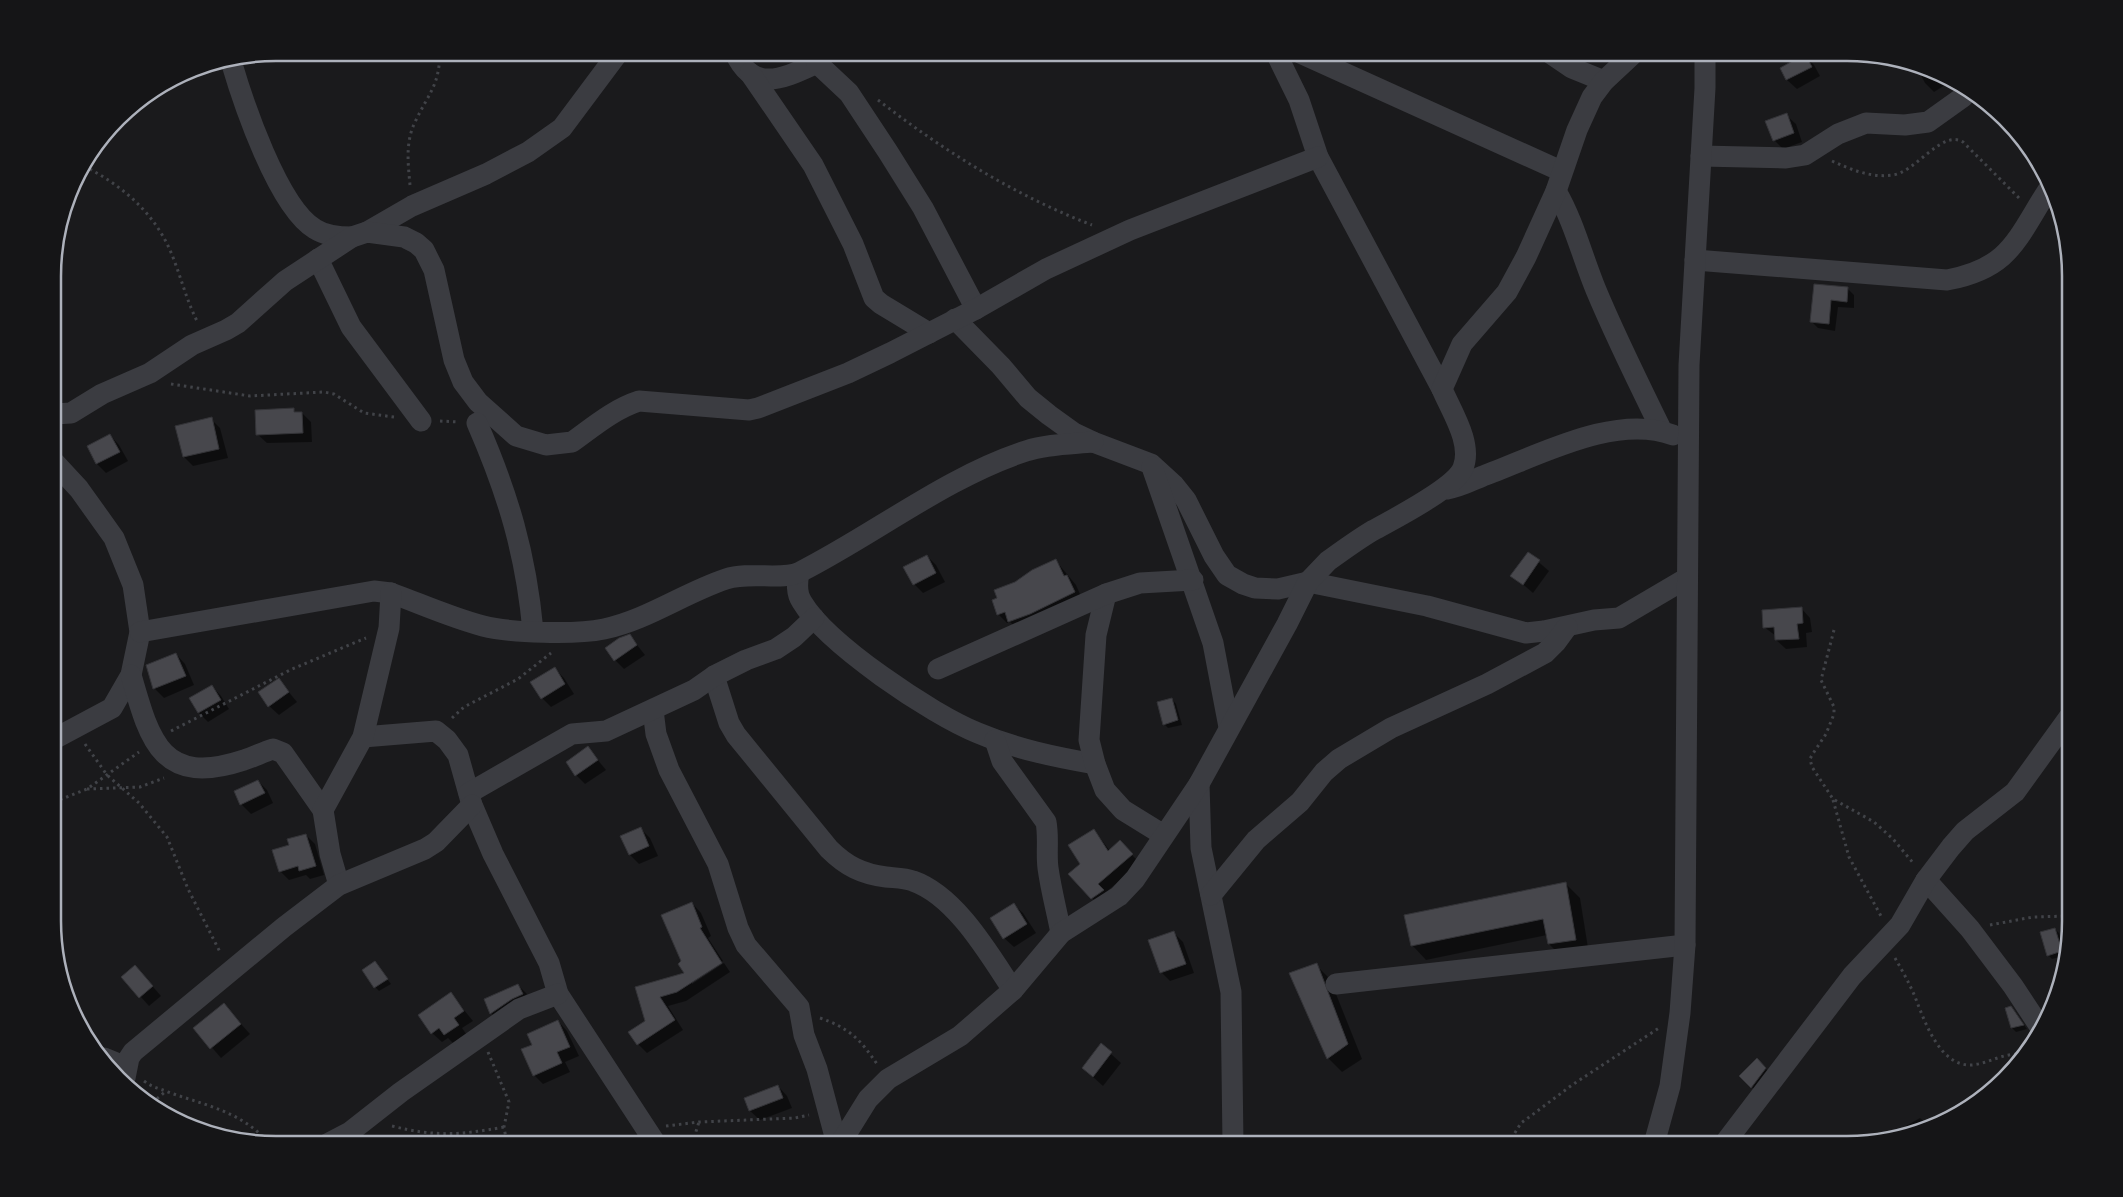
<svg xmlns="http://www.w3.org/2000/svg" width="2123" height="1197" font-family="Poppins,sans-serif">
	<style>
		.shadow { fill: #0007 }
		.building { fill: #47474c; stroke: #343438 }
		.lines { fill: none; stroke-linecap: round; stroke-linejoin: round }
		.path { stroke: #414348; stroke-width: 3; stroke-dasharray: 2.5 4; stroke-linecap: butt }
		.minor { stroke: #3b3c41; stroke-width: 21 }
		.rim { fill: none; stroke: #adb1bb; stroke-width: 2.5 }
	</style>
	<rect width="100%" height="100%" fill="#1a1a1c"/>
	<g class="shadow">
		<path d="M 1805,55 L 1814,65 L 1820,76 L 1797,89 L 1787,80 L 1781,68 Z"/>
		<path d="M 1915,64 L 1948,78 L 1950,82 L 1934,92 L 1925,83 Z"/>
		<path d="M 1786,115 L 1796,124 L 1802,142 L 1783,149 L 1774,140 Z"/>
		<path d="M 1816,285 L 1847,288 L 1854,295 L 1854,308 L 1838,307 L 1835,331 L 1818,328 L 1811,321 Z"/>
		<path d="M 293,410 L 296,413 L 302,413 L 311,422 L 312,442 L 267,443 L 257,434 Z"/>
		<path d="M 211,419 L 220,428 L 228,458 L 193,466 L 184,457 L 177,427 Z"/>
		<path d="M 110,435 L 119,445 L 128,461 L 106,473 L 97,464 L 88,447 Z"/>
		<path d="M 1528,553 L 1549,571 L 1533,593 L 1512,575 Z"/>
		<path d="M 927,556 L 936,565 L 945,582 L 923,593 L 914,584 Z"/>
		<path d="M 1056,561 L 1076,585 L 1083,601 L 1018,630 L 1010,622 L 1007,623 L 998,614 L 1016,583 Z"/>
		<path d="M 1801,608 L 1810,618 L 1812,632 L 1806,633 L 1807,647 L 1786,649 L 1776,640 L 1776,636 L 1764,627 Z"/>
		<path d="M 630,636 L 645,655 L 624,669 L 615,660 Z"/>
		<path d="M 176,654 L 185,664 L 194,685 L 164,698 L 154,688 Z"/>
		<path d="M 555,669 L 564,678 L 574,694 L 551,707 L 542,698 Z"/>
		<path d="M 278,679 L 297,702 L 279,715 L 269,706 Z"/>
		<path d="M 212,686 L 221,696 L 229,709 L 208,722 L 199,713 L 191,699 Z"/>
		<path d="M 1172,699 L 1176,704 L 1182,725 L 1168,728 L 1164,724 Z"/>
		<path d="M 588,748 L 606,770 L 585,784 L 576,775 Z"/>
		<path d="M 258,781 L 267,790 L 273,803 L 251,814 L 241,804 Z"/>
		<path d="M 640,828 L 650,838 L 658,856 L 639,864 L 630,855 L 622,836 Z"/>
		<path d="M 1094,830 L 1110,851 L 1119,842 L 1140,863 L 1105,893 L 1100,906 L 1092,898 L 1081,864 Z"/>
		<path d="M 306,835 L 315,844 L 324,875 L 310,879 L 306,875 L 289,880 L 280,871 L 291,846 Z"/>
		<path d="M 1566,884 L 1580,898 L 1589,954 L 1563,958 L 1549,944 L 1547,935 L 1426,960 L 1412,945 Z"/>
		<path d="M 692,903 L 701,913 L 711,936 L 708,938 L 723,961 L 692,981 L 692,984 L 724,963 L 730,972 L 686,1001 L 668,1006 L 683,1030 L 647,1053 L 638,1044 L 646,1022 L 636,988 L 686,974 L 683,962 Z"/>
		<path d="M 1013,904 L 1023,913 L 1036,933 L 1014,947 L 1004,938 L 991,918 Z"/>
		<path d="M 2055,929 L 2059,933 L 2065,953 L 2064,956 L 2052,959 L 2048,955 Z"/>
		<path d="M 1174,933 L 1183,942 L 1194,973 L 1170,981 L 1161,972 Z"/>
		<path d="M 375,963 L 391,984 L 379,991 L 375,987 Z"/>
		<path d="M 1316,965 L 1330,979 L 1362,1059 L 1342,1072 L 1328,1058 Z"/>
		<path d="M 135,966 L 161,996 L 149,1006 L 123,977 Z"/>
		<path d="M 518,985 L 527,994 L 500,1022 L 491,1013 L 485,999 Z"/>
		<path d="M 451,994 L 473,1021 L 462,1028 L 467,1035 L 454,1044 L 448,1038 L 442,1042 L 432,1033 Z"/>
		<path d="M 224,1005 L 250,1034 L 221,1058 L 195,1028 Z"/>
		<path d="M 2011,1007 L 2015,1012 L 2027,1029 L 2016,1032 L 2012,1028 Z"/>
		<path d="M 558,1021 L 567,1031 L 579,1056 L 565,1062 L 570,1072 L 543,1084 L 534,1075 L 533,1045 Z"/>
		<path d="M 1101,1045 L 1121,1063 L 1103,1086 L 1083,1068 Z"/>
		<path d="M 1757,1060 L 1775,1078 L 1761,1096 L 1741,1076 Z"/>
		<path d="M 778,1086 L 787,1096 L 792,1108 L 760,1120 L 750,1111 L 746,1099 Z"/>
		<path d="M 1920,1118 L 1927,1124 L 1896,1134 L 1895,1132 Z"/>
		<path d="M 1335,1136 L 1342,1144 L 1309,1144 L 1308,1140 Z"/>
	</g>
	<g class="building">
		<path d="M 1805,54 L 1812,67 L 1786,80 L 1780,68 Z"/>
		<path d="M 1787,113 L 1794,133 L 1773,141 L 1765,121 Z"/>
		<path d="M 1814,284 L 1848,287 L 1847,302 L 1831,300 L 1829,324 L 1810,322 Z"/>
		<path d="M 294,408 L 294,412 L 302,412 L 303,433 L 256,435 L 255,410 Z"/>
		<path d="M 212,417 L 219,449 L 183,457 L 175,426 Z"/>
		<path d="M 110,434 L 120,452 L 96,464 L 87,446 Z"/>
		<path d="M 1528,552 L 1540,560 L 1523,585 L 1510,576 Z"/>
		<path d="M 927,555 L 936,573 L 913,585 L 903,567 Z"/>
		<path d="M 1056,559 L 1064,576 L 1067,575 L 1075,592 L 1030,614 L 1008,622 L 1005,612 L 997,615 L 992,600 L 997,598 L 994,590 L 1015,582 L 1032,570 Z"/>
		<path d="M 1802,607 L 1803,623 L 1797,624 L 1799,639 L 1775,640 L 1774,627 L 1763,628 L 1762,610 Z"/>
		<path d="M 630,634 L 637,645 L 614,661 L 605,648 L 619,638 Z"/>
		<path d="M 176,653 L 186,676 L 153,689 L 146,665 Z"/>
		<path d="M 555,667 L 565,684 L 541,699 L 530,682 Z"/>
		<path d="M 279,678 L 289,692 L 268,707 L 258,692 Z"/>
		<path d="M 212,685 L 221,700 L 198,713 L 189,698 Z"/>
		<path d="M 1172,698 L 1178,720 L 1163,725 L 1157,702 Z"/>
		<path d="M 588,746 L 598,760 L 575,776 L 566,762 Z"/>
		<path d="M 258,780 L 265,793 L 240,805 L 234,791 Z"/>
		<path d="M 641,827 L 649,846 L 629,855 L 620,836 Z"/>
		<path d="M 1094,829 L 1108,851 L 1120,840 L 1133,854 L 1098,884 L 1104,890 L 1091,899 L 1068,874 L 1080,864 L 1068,845 Z"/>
		<path d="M 306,834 L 316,866 L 299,871 L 298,866 L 279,872 L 272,850 L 289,845 L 287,839 Z"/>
		<path d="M 1566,882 L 1576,940 L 1548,944 L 1543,919 L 1411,946 L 1404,915 Z"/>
		<path d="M 692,902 L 702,927 L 700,928 L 722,963 L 677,992 L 660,997 L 675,1020 L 637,1045 L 628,1032 L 645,1021 L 635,987 L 684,973 L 678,964 L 681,961 L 661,915 Z"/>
		<path d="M 1014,903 L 1027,924 L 1003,939 L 990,918 Z"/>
		<path d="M 2055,928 L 2062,951 L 2047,956 L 2040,932 Z"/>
		<path d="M 1174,931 L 1186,964 L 1160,973 L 1148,940 Z"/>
		<path d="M 375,961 L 388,979 L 374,988 L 362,970 Z"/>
		<path d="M 1317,963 L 1348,1044 L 1327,1059 L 1289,973 Z"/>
		<path d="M 135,965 L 153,986 L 139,998 L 121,977 Z"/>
		<path d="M 518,984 L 523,994 L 512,999 L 490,1014 L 484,999 Z"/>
		<path d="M 451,992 L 464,1011 L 454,1018 L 459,1025 L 444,1035 L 439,1028 L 431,1034 L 418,1015 Z"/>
		<path d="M 224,1003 L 241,1024 L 210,1049 L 193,1028 Z"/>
		<path d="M 2011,1006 L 2024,1025 L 2011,1028 L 2005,1008 Z"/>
		<path d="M 558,1020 L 570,1047 L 557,1052 L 562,1063 L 533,1076 L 521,1049 L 532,1045 L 527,1034 Z"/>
		<path d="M 1101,1043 L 1112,1052 L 1093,1077 L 1082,1068 Z"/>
		<path d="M 1757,1058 L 1766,1068 L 1751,1088 L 1739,1076 Z"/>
		<path d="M 778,1085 L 783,1098 L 749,1111 L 744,1098 Z"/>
	</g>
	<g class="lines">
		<g class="path">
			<path d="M 878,100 C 944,151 1014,195 1092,225"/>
			<path d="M 1832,161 C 1852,170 1871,178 1893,175 C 1916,172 1942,129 1963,142 L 2020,199"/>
			<path d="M 84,166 C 125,187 158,216 174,260 C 182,281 187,301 197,321"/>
			<path d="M 410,185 C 408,163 405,141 416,120 C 429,93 439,86 440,53"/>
			<path d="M 171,384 L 250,396 L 324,392 L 334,394 L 364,413 L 394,417"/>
			<path d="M 440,421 L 459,422"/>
			<path d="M 1834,630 L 1821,680 L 1834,707 L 1834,714 L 1826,734 L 1812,755 L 1810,759 L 1812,767 L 1833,799 L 1874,822 L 1893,839 L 1914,864"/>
			<path d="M 452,718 L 464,707 L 518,679 L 551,653"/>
			<path d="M 171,731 L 292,669 L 366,638"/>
			<path d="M 85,744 L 107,775 L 139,803 L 167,837 L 188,889 L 221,954"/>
			<path d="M 87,789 L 140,787 L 164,778"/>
			<path d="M 1833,800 L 1849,857 L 1882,918"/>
			<path d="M 54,802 L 87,789 L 139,752"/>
			<path d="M 1990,925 L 2033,917 L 2070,916"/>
			<path d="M 1895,958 C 1903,972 1911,986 1917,1002 C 1926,1025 1941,1066 1971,1065 C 1989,1064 2005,1051 2024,1055"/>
			<path d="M 820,1018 C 849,1028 860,1039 877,1064"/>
			<path d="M 488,1052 L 509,1102 L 504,1127 L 507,1144"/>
			<path d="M 2021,1054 L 2029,1042"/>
			<path d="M 144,1081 C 153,1088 159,1088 168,1092 C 204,1105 244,1112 269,1144"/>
			<path d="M 152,1103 L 166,1091"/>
			<path d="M 392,1126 C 435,1137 461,1135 504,1127"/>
			<path d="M 666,1126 L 699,1122 L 795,1118 L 809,1115"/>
			<path d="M 692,1144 L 699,1122"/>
			<path d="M 1508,1144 L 1521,1123 L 1532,1115 L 1572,1085 L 1659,1028"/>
		</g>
		<g class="minor">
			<path d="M 735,53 C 754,95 786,77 817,63"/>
			<path d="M 814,53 L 817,63 L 849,93 L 888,152 L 923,208 L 976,309"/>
			<path d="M 1276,53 L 1299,100 L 1318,157 L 1442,389"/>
			<path d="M 1300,53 L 1561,171"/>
			<path d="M 1550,53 L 1572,68 L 1604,81"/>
			<path d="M 231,61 C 243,102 278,207 315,229 C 326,236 339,237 352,237"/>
			<path d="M 750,73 L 813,165 L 853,244 L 874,298 L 881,304 L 929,333"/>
			<path d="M 1701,156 L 1786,158 L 1805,155 L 1838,134 L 1866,123 L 1905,125 L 1928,122 L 1963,97 L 1967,91"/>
			<path d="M 1556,191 C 1574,222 1582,256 1596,290 C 1616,338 1639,384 1662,431"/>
			<path d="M 367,232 L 412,206 L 486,174 L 528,152 L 562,128 L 618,53"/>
			<path d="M 318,259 L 351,327 L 421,421"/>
			<path d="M 1695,260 L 1947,280 C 2012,268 2017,237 2050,187"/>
			<path d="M 955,319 L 1001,366 L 1028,398 L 1049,415 L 1074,433 L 1093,442 L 1151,464 L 1174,485 L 1186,500 L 1214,556 L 1227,575 L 1243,584 L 1255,588 L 1278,589 L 1308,582 L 1427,606 L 1526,633 L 1544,631 L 1594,620 L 1619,618 L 1687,578"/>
			<path d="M 54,414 L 71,413 L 102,394 L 150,373 L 192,345 L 226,330 L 238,323 L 285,281 L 352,237 L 367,232 L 404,237 L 416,243 L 424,250 L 434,270 L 454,360 L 463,382 L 478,402 L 516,436 L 546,445 L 572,442 C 593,427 614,409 639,401 L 749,410 L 758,408 L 848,373 L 890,353 L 976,309 L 1046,269 L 1130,230 L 1318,157"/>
			<path d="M 477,423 C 508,494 526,554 533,631"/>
			<path d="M 54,462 L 79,489 L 114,538 L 133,585 L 140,632 L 131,675 L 112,708 L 54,739"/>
			<path d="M 1152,467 L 1213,643 L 1229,727"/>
			<path d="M 1447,489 C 1460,487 1471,481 1483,476 C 1538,456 1615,413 1673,435"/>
			<path d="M 799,573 C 797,583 796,593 802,602 C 827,644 931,714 978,733 C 1016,749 1055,757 1095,764"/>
			<path d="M 1106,594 L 1096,635 L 1089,740 L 1095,764 L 1105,790 L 1123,810 L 1157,831 L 1165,832"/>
			<path d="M 140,632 L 374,591 L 391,593 C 421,604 452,618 483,626 C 511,633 575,635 604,629 C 647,620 684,593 726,579 C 750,571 783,581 800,572 C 875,534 946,477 1026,451 C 1047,444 1071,444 1093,442"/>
			<path d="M 938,669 L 1106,594 L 1140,583 L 1193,580"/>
			<path d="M 131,675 C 150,742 162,787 244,760 C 254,757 263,752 273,749 L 283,753 L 323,810"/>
			<path d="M 714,676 L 729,723 L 736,735 L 829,849 C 846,866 862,874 886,877 C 895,878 905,878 913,881 C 956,896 989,954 1013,990"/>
			<path d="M 653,710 L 656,734 L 669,770 L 718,864 L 738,928 L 746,945 L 799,1007 L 804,1035 L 817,1069 L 837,1144"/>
			<path d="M 363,737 L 436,731 L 447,740 L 458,755 L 472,805 L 493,854 L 549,963 L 558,994 L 656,1144"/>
			<path d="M 995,740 L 1002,761 L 1046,822 C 1049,837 1046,853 1048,868 C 1051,890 1057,912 1061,933"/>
			<path d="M 1199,784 L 1201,848 L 1231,992 L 1233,1144"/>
			<path d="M 469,793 L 572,734 L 606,731 L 694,690 L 714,676 L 746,660 L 776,649 L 794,637 L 814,618"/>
			<path d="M 1926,880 L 1970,929 L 2013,986 L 2042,1030"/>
			<path d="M 339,885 L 330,854 L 323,810 L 363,737 L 389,628 L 391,593"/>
			<path d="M 1211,895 L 1256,840 L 1300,802 L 1324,772 L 1339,759 L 1391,728 L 1487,684 L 1545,653 L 1556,642 L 1567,627"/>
			<path d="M 1336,984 L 1685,945"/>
			<path d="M 104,1058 L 126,1067"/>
			<path d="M 125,1078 L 129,1058 L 133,1052 L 284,927 L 339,885 L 425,849 L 436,842 L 472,805"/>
			<path d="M 327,1144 L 350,1132 L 401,1092 L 519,1009 L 558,994"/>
			<path d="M 840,1144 L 868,1099 L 888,1079 L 960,1036 L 1013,990 L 1061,933 L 1119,896 L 1135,879 L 1199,784 L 1287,624 L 1308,582 L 1328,561 C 1342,551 1357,540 1372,531 C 1392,520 1455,488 1463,468 C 1473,443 1451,411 1442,389 L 1462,344 L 1507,292 L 1526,257 L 1556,191 L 1577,130 L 1592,97 L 1604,81 L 1634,53"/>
			<path d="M 1654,1144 L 1670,1086 L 1680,1013 L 1685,945 L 1689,365 L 1705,88 L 1705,53"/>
			<path d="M 1724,1144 L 1852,976 L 1900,925 L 1926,880 L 1951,847 L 1965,831 L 2015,792 L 2070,716"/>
		</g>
	</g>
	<path d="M0 0H2123V1197H0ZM276 61H1847A215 215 0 0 1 2062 276V921A215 215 0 0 1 1847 1136H276A215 215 0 0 1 61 921V276A215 215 0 0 1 276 61Z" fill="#151517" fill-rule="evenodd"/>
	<path class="rim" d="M276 61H1847A215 215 0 0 1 2062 276V921A215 215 0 0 1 1847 1136H276A215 215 0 0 1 61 921V276A215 215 0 0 1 276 61Z"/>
</svg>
